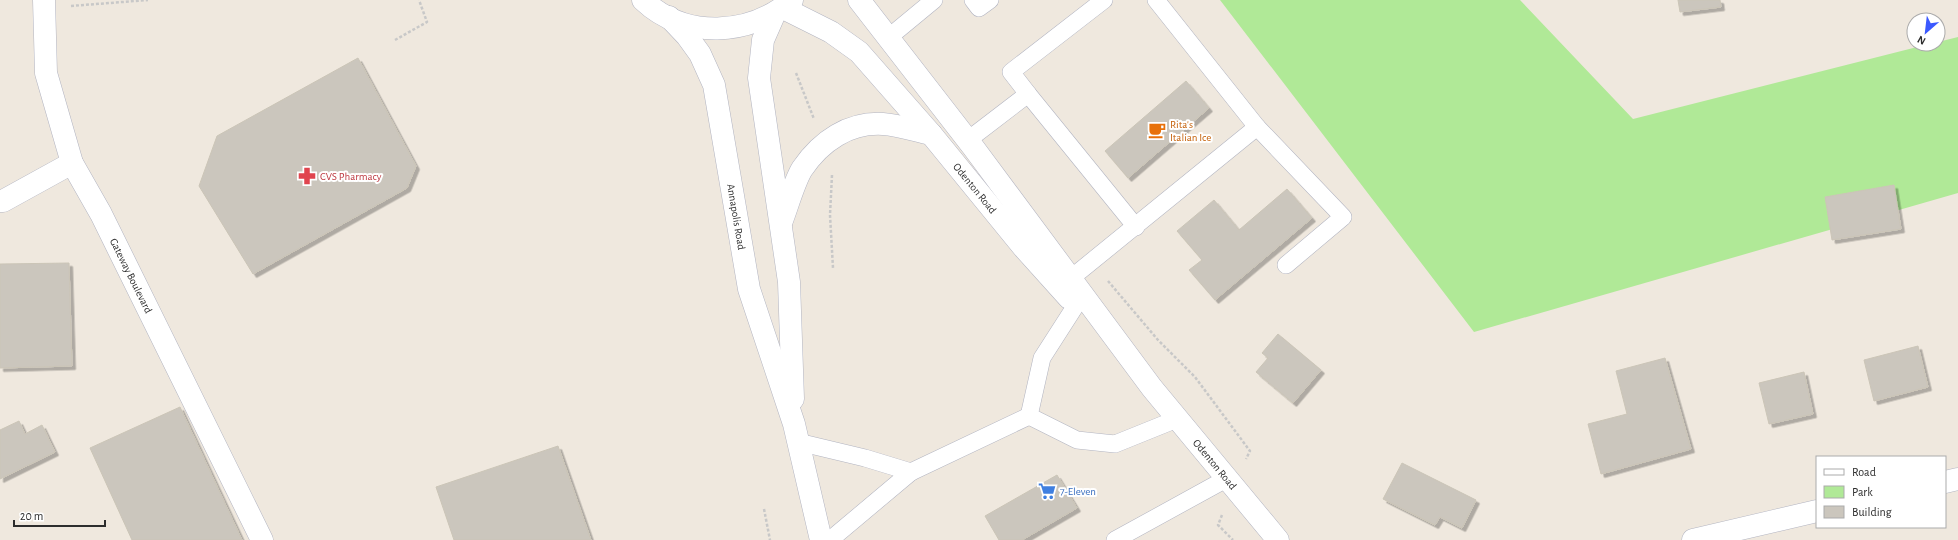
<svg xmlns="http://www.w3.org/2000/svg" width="1958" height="540" font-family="'Alegreya Sans',sans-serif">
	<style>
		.green { fill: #b0e997 }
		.building { fill: #cbc6bd; stroke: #cbc5b7; filter: url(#shadow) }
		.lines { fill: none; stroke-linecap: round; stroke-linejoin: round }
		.service-casing { stroke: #b2b4c1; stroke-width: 18 }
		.minor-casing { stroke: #b2b4c1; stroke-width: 23 }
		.tertiary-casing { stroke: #b2b4c1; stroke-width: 23 }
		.secondary-casing { stroke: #b2b4c1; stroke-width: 23 }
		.path { stroke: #c8c8c8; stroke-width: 2.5; stroke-dasharray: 3 2; stroke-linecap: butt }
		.service { stroke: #fff; stroke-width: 17 }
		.minor { stroke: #fff; stroke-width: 22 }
		.tertiary { stroke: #fff; stroke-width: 22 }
		.secondary { stroke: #fff; stroke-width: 22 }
		.labels { text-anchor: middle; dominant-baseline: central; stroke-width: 4; stroke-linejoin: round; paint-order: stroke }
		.food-label { font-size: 11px; fill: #c56008; stroke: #fff; text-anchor: start }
		.health-label { font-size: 11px; fill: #be3a42; stroke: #fff; text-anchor: start }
		.street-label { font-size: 11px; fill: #2d2d2d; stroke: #fff }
		.shop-label { font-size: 11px; fill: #366cbe; stroke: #fff; text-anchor: start }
	</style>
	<defs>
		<filter id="shadow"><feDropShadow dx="3.5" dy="3.5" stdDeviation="0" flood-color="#0004"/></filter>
	</defs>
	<rect width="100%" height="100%" fill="#efe8de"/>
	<path class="green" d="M 1220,0 L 1520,0 L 1633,119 L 1929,44 L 1938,44 L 1938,42 L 1958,37 L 1958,193 L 1474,332 Z"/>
	<g class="building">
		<path d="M 1678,0 L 1720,0 L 1721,7 L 1680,12 Z"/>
		<path d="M 358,58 L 416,166 L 407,188 L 253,274 L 199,186 L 217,136 Z"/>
		<path d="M 1186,81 L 1209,108 L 1128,178 L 1105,151 Z"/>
		<path d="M 1894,185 L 1901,229 L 1832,240 L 1825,197 Z"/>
		<path d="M 1287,189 L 1312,218 L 1215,300 L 1189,270 L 1202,260 L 1177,231 L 1214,200 L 1239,230 Z"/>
		<path d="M 69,263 L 72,366 L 0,368 L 0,264 Z"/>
		<path d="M 1278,334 L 1321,370 L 1293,403 L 1256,372 L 1268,358 L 1262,353 Z"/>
		<path d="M 1918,346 L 1928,387 L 1874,401 L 1864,360 Z"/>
		<path d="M 1665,358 L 1691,449 L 1601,474 L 1588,424 L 1627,414 L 1616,371 Z"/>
		<path d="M 1804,372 L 1813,414 L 1769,424 L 1759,383 Z"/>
		<path d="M 180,407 L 242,540 L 132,540 L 90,448 Z"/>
		<path d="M 19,421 L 25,434 L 42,425 L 55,452 L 0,479 L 0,430 Z"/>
		<path d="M 558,446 L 591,540 L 454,540 L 436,487 Z"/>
		<path d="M 1402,463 L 1476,500 L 1462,528 L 1440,517 L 1435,525 L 1383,499 Z"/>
		<path d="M 1057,475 L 1077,508 L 1022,540 L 999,540 L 985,516 Z"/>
	</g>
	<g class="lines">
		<g class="service-casing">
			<g id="service">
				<path d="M 973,0 L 979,8 L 990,0"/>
				<path d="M 888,38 L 934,0"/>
				<path d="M 1028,94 L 1136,227"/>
				<path d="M 1257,127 L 1343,217 L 1286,265"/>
				<path d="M 968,140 L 1028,94 L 1011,72 L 1104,0"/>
				<path d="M 1070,279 L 1257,127 L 1156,0"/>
				<path d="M 1076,305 L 1042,358 L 1029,416 L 1077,440 L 1115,444 L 1177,419"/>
				<path d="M 798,442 L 865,458 L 911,472 L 830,540"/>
				<path d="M 911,472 L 1029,416"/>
				<path d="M 1115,540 L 1226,479"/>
			</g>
		</g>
		<g class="minor-casing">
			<g id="minor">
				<path id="s1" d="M 44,0 L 46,73 L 72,163 L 101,214 L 262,540"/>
				<path d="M 0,201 L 3,201 L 72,163"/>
				<path d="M 1945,482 L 1958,479"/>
				<path d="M 1693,540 L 1817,511"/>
			</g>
		</g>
		<g class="tertiary-casing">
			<g id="tertiary">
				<path id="s2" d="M 859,0 L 973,147 L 1152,388 L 1278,540"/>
				<path id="s3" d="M 783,8 L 831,32 L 859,52 L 931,134 L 1024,248 L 1069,298"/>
			</g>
		</g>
		<g class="secondary-casing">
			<g id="secondary">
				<path d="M 643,0 C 685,40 750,36 792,0"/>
				<path d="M 774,15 L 763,40 L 759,78 L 789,282 L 793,399"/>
				<path id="s4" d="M 669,17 L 687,36 L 700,54 L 714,85 L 749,289 L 794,424 L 821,540"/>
				<path d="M 781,223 C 787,208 794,182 802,169 C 821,141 849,122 883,124 C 899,125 916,131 931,134"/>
			</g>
		</g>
		<g class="path">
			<path d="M 71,6 L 148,0"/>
			<path d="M 395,40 L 427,22 L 419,0"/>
			<path d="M 796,73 L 814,119"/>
			<path d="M 832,175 L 830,215 L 833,268"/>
			<path d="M 1108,281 L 1158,340 L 1195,377 L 1250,451 L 1246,459"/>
			<path d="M 764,509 L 770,540"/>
			<path d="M 1222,515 L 1218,525 L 1233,540"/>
		</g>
		<use href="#service" class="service"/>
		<use href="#minor" class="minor"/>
		<use href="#tertiary" class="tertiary"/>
		<use href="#secondary" class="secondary"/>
	</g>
	<defs>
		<g id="cafe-bare" transform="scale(1.38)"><path d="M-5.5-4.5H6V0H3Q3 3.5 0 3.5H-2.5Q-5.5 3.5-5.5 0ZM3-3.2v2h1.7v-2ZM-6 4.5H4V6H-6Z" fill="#e8710a" stroke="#fff" stroke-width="2.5" paint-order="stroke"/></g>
		<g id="pharmacy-bare" transform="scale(1.38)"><path d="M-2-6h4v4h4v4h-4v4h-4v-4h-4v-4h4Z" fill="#e0444e" stroke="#fff" stroke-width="2.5" paint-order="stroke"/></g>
		<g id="supermarket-bare" transform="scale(1.38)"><path d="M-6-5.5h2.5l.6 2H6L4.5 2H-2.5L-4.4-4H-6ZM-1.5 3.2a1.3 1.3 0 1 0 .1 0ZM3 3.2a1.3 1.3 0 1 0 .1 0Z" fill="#3f7fe0" stroke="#fff" stroke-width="2.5" paint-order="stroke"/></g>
	</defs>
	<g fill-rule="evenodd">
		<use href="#cafe-bare" x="1157" y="130"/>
		<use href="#pharmacy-bare" x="307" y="176"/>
		<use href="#supermarket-bare" x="1047" y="491"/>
	</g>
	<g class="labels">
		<g class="food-label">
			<text x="1170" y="124">Rita's<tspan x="1170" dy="13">Italian Ice</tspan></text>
		</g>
		<g class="health-label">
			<text x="320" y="176">CVS Pharmacy</text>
		</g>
		<g class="street-label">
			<text stroke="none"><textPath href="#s3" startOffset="267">Odenton Road</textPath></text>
			<text stroke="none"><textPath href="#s4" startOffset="216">Annapolis Road</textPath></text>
			<text stroke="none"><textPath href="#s1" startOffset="294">Gateway Boulevard</textPath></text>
			<text stroke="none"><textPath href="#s2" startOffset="585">Odenton Road</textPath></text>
		</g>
		<g class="shop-label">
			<text x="1060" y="491">7-Eleven</text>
		</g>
	</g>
	<rect x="1816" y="456" width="130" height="72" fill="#ffffff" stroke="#ababab"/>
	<rect x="1824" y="469" width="20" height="6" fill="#ffffff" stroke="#ababab"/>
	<text x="1852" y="476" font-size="12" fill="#2d2d2d">Road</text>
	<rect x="1824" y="486" width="20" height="12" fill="#b0e997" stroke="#ababab"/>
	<text x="1852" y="496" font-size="12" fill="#2d2d2d">Park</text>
	<rect x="1824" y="506" width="20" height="12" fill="#cbc6bd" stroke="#ababab"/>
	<text x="1852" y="516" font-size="12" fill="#2d2d2d">Building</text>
	<g transform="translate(1926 32) rotate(208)"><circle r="19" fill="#ffffff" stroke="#ababab"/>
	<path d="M0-3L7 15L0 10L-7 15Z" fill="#3b59ff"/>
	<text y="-6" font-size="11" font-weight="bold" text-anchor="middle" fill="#2d2d2d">N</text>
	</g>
	<path d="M14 520v6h91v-6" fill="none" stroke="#2d2d2d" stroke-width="2"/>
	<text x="20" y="520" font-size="12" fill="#2d2d2d" stroke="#ffffff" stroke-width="3" paint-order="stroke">20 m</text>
</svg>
